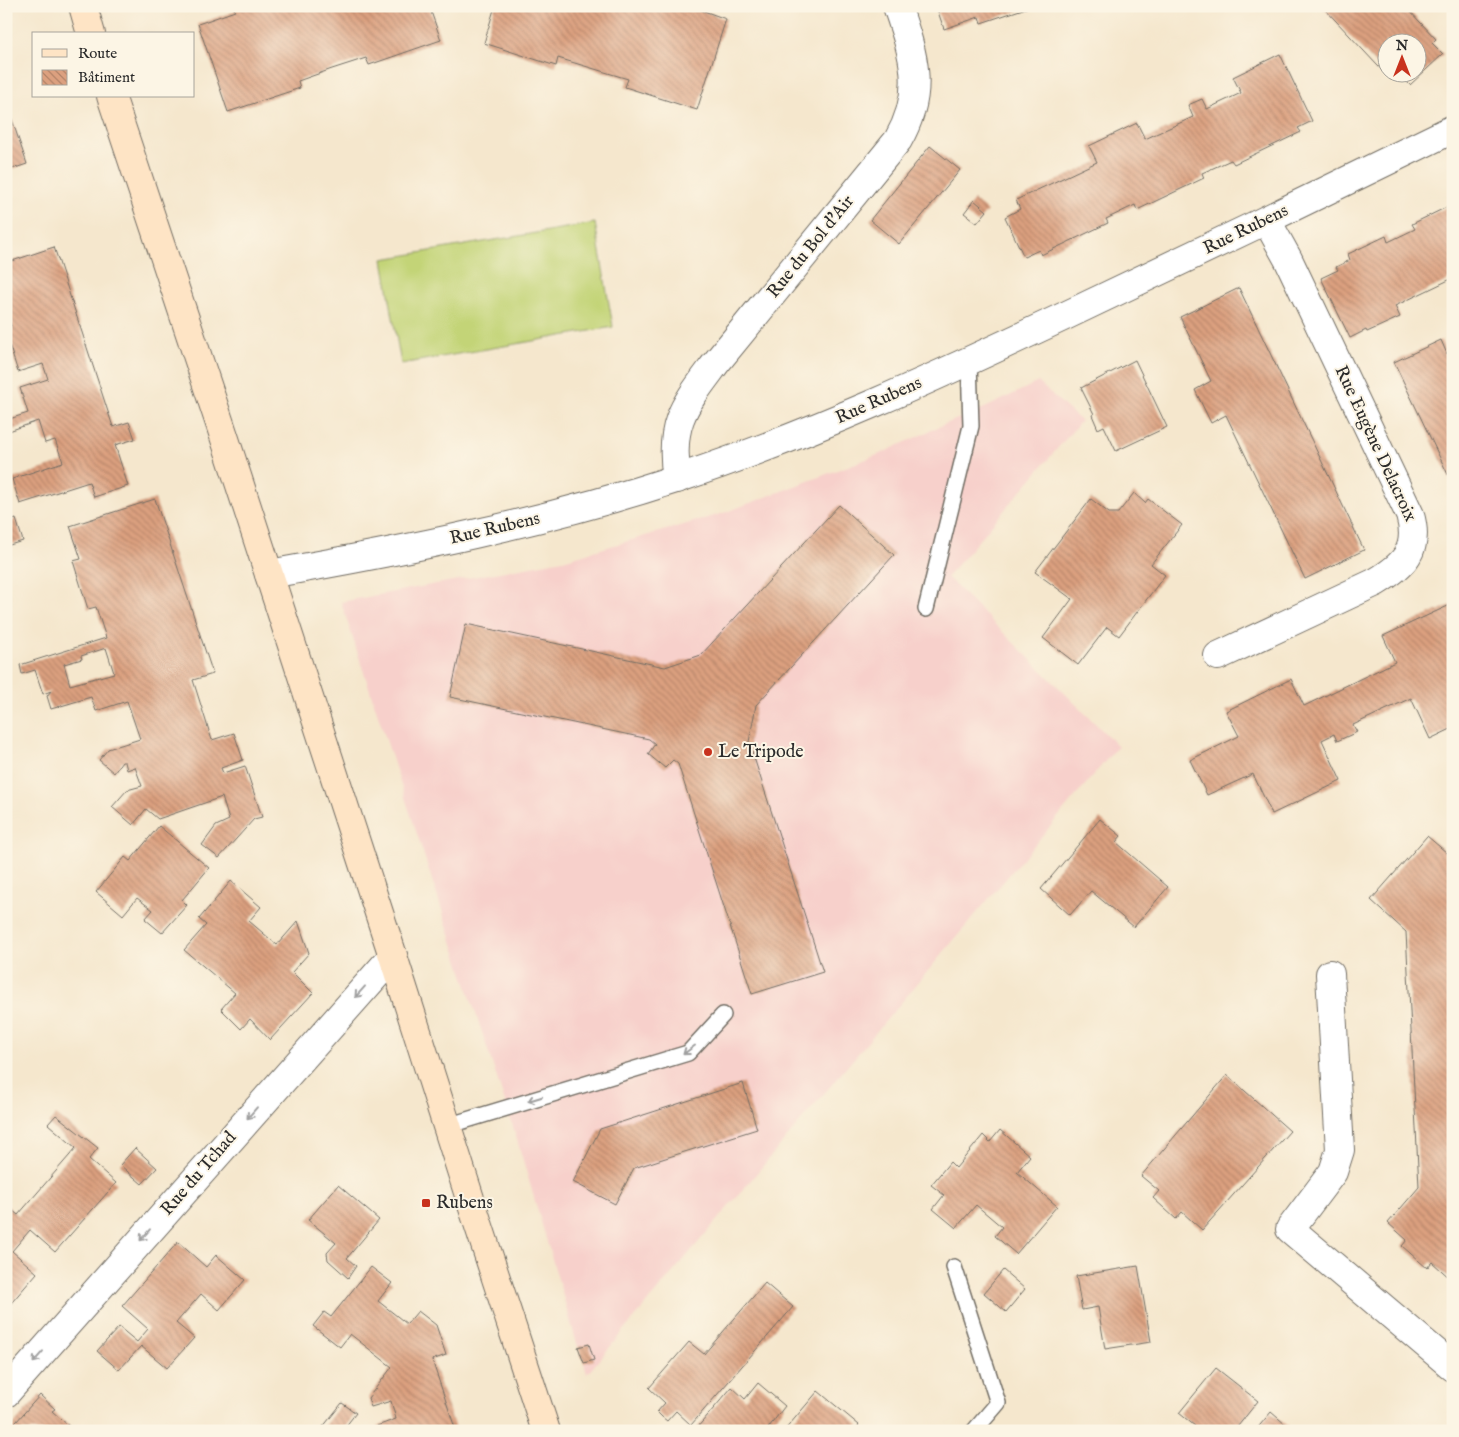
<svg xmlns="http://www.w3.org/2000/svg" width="1459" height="1437" font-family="'IM FELL English',serif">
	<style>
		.built { fill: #f7d0cb }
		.pitch { fill: #c3d477; stroke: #778051 }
		.building { fill: url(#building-back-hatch); fill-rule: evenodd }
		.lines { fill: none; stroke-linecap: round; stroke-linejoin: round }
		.lane-casing { stroke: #726d64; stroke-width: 18 }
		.street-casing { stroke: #726d64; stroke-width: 30 }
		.secondary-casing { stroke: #726d64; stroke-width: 30 }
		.lane { stroke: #fff; stroke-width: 15 }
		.street { stroke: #fff; stroke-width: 28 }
		.secondary { stroke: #fee4c5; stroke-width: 28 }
		.oneway { stroke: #a0a0a0 }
		.poi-dot { fill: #c8321e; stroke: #fcf5e5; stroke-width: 2 }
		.labels { text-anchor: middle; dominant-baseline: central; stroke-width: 4; stroke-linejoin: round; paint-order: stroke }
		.street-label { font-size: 18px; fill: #2b2b2b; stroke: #fcf5e5 }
		.poi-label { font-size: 18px; fill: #2b2b2b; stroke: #fcf5e5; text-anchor: start }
	</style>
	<defs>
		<pattern id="building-back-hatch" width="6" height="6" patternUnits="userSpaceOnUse" patternTransform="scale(1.25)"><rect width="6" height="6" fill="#dca07f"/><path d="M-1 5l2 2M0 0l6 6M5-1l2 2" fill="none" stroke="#b38368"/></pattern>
	</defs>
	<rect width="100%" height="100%" fill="#fcf5e5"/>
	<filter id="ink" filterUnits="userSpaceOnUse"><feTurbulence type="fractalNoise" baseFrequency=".02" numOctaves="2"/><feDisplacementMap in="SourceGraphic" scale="10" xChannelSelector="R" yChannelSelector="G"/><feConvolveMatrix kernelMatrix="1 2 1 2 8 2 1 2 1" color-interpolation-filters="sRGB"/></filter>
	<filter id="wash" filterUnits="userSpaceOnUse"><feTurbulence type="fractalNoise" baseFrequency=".0096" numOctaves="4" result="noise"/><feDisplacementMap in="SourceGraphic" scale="20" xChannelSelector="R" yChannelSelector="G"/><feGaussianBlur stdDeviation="1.12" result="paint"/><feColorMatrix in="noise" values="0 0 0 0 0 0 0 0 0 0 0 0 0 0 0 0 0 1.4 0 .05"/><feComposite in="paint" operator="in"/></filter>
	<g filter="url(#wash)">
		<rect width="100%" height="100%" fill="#f5e7cd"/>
		<path class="built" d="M 1038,382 L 1081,421 L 947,577 L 1118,746 L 587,1374 L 584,1363 L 594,1359 L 589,1344 L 578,1347 L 515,1133 L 341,602 L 563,560 L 721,514 L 880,454 L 938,427 L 987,407 Z"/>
		<path class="pitch" d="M 595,223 L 613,327 L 401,364 L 383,259 Z"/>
		<g id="blocks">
			<g class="building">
				<path d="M 233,6 L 429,6 L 441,40 L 369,65 L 366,58 L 332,69 L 298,81 L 300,88 L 228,112 L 198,24 L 235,11 Z"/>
				<path d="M 495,6 L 690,6 L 726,19 L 697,110 L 625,87 L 628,79 L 558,58 L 556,66 L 484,43 Z"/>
				<path d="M 936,6 L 1029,6 L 1029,7 L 981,23 L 979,17 L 944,29 Z"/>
				<path d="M 1322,6 L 1405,6 L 1436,39 L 1432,43 L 1443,54 L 1410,85 L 1399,74 L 1391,80 ZM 1386,42 L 1416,42 L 1416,72 L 1386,72 Z"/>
				<path d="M 1280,54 L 1312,121 L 1298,128 L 1301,132 L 1234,164 L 1231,160 L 1202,173 L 1204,178 L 1137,210 L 1135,205 L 1106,219 L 1108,223 L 1041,255 L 1039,250 L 1024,257 L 1005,217 L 1020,209 L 1016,200 L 1097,162 L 1089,146 L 1137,123 L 1145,139 L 1193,117 L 1188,105 L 1202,99 L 1207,109 L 1241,93 L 1233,77 Z"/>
				<path d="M 8,108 L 27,164 L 6,171 L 6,109 Z"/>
				<path d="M 930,146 L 960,170 L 899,244 L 870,220 Z"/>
				<path d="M 974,200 L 987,211 L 977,223 L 964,213 Z"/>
				<path d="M 1451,205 L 1453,210 L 1453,278 L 1395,306 L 1400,317 L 1367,332 L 1366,330 L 1350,338 L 1321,278 L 1338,270 L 1336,267 L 1350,260 L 1348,254 L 1386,236 L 1388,242 L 1415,229 L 1412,224 Z"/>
				<path d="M 54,247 L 113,427 L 129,422 L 135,439 L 115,445 L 128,486 L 94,497 L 89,482 L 20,504 L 12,479 L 63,462 L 55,440 L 45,443 L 38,421 L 6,432 L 6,420 L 28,413 L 20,388 L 48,379 L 43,364 L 18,372 L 6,335 L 6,327 L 11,326 L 6,312 L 6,263 Z"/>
				<path d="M 1239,288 L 1364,550 L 1305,579 L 1226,415 L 1211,423 L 1195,390 L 1211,381 L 1180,317 Z"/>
				<path d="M 1441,340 L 1447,354 L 1453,352 L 1453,485 L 1394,362 Z"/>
				<path d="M 1135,360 L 1167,427 L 1116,451 L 1104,426 L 1098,429 L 1092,415 L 1094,414 L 1081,388 Z"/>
				<path d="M 1134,493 L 1145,503 L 1148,499 L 1182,525 L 1151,564 L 1165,575 L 1119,636 L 1107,627 L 1078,665 L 1043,638 L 1072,599 L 1035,572 L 1091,499 L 1109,513 L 1118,513 Z"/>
				<path d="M 155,499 L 213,674 L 193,680 L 210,734 L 212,740 L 234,733 L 243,760 L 221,768 L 223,773 L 245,766 L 262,817 L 254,819 L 219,858 L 202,845 L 216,826 L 229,820 L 222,797 L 158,819 L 146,809 L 133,825 L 112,807 L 127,790 L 142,786 L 135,767 L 127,770 L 125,762 L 122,762 L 114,773 L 99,760 L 108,749 L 140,739 L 127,701 L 96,711 L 91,697 L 51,709 L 47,696 L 51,691 L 43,694 L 35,670 L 22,674 L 20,665 L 106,638 L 96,607 L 88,609 L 73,561 L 81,559 L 70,526 ZM 106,648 L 114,673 L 70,685 L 64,664 L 82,659 L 81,656 Z"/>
				<path d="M 839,505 L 894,555 L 756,705 L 749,742 L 823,972 L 752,994 L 678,764 L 673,760 L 665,768 L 648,754 L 655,744 L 649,739 L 450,697 L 466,624 L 665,667 L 701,655 Z"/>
				<path d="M 16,519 L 23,541 L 6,546 L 6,522 Z"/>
				<path d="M 1450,605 L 1453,611 L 1453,728 L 1430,739 L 1411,698 L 1353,725 L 1357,732 L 1337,741 L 1334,734 L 1322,740 L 1341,781 L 1272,814 L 1253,774 L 1207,795 L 1190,760 L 1239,736 L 1226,711 L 1291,679 L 1304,706 L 1395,662 L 1383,636 Z"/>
				<path d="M 1100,819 L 1121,836 L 1116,842 L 1168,887 L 1134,927 L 1091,891 L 1070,915 L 1041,889 Z"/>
				<path d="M 159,826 L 209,868 L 182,900 L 187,905 L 162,933 L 145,919 L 153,910 L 137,898 L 123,915 L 96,892 L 125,857 L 130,861 Z"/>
				<path d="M 1427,836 L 1453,858 L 1452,1280 L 1432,1262 L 1427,1268 L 1402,1246 L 1407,1240 L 1388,1223 L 1419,1187 L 1406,932 L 1371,900 Z"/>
				<path d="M 231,881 L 261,907 L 249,921 L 277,945 L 298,921 L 309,953 L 292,972 L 313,993 L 270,1040 L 250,1019 L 241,1029 L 221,1009 L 235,993 L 184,950 L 206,925 L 199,919 Z"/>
				<path d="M 1227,1075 L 1290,1131 L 1202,1230 L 1182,1212 L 1176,1219 L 1153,1198 L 1159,1191 L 1141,1176 Z"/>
				<path d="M 743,1083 L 757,1129 L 634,1168 L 615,1204 L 573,1182 L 600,1129 Z"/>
				<path d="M 56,1115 L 98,1148 L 89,1159 L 116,1183 L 55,1252 L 30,1230 L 12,1251 L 37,1273 L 6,1309 L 6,1205 L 18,1215 L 76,1148 L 48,1124 Z"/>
				<path d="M 1000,1130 L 1030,1156 L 1017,1172 L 1057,1206 L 1016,1254 L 995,1236 L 1002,1227 L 976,1205 L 956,1228 L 933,1209 L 944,1195 L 931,1185 L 950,1162 L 956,1168 L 983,1135 L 990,1142 Z"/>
				<path d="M 135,1148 L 157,1168 L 142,1184 L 120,1165 Z"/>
				<path d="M 338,1185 L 379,1220 L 347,1258 L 356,1266 L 348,1278 L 328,1260 L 327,1253 L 336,1243 L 308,1220 Z"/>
				<path d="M 178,1242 L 206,1267 L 216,1255 L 245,1280 L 219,1310 L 201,1294 L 176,1323 L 194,1338 L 167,1368 L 141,1346 L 119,1370 L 97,1351 L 119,1327 L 137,1342 L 148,1329 L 122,1306 Z"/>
				<path d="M 1138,1266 L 1151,1342 L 1105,1349 L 1098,1307 L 1082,1310 L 1076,1276 Z"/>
				<path d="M 371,1267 L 392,1283 L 378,1301 L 407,1324 L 418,1311 L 436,1325 L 446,1355 L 432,1360 L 456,1431 L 379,1431 L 377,1426 L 396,1419 L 391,1401 L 371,1407 L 368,1398 L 392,1367 L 350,1334 L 340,1347 L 313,1326 L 324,1312 L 331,1317 Z"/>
				<path d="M 1003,1270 L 1025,1289 L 1006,1312 L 984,1293 Z"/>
				<path d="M 765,1283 L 793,1307 L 691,1425 L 676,1411 L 667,1421 L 662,1417 L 657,1412 L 665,1403 L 649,1388 L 689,1342 L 704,1354 Z"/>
				<path d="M 589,1344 L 594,1360 L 584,1363 L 578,1347 Z"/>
				<path d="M 1216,1368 L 1258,1401 L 1234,1431 L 1201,1431 L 1179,1413 Z"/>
				<path d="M 758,1383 L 785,1406 L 766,1431 L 698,1431 L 696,1429 L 732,1387 L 745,1399 Z"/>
				<path d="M 818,1391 L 859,1425 L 854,1431 L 784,1431 Z"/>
				<path d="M 40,1395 L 55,1409 L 52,1411 L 70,1427 L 67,1431 L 8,1431 Z"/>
				<path d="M 342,1403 L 356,1413 L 342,1431 L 326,1431 L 322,1428 Z"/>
				<path d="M 1271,1412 L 1293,1431 L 1255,1431 Z"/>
			</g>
		</g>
	</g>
	<g filter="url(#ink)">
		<use href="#blocks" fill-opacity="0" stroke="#726d64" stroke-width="1"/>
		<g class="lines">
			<g class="lane-casing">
				<g id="lane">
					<path d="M 926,609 L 971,426 L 969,361"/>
					<path d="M 447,1126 L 688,1053 L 723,1015"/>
					<path d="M 954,1267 L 998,1403 L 974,1431"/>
				</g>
			</g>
			<g class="street-casing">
				<g id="street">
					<path d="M 677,479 C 668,423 684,406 716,363 L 898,140 C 926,91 914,56 897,6"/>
					<path d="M 269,574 C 408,550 545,522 679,478 C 813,434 940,375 1067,315 C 1196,254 1325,192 1453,129"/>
					<path d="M 1218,656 L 1376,582 C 1404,565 1420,550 1410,515 L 1288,259 L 1267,221"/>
					<path d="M 1330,974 L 1340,1150 L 1333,1172 L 1290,1229 L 1453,1367"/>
					<path d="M 6,1393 L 393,956"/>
				</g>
			</g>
			<g class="secondary-casing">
				<g id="secondary">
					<path d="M 83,6 L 91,34"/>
					<path d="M 111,96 L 224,436 L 393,956 L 472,1205 L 546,1431"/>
				</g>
			</g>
			<use href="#lane" class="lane"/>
			<use href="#street" class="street"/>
			<use href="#secondary" class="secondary"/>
		</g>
		<defs><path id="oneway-shaft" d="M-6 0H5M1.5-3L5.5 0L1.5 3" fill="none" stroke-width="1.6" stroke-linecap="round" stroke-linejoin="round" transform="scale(1.25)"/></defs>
		<g class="oneway">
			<use href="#oneway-shaft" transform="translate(360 992) rotate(132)"/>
			<use href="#oneway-shaft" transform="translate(689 1050) rotate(143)"/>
			<use href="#oneway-shaft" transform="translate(535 1099) rotate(163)"/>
			<use href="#oneway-shaft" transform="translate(252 1113) rotate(131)"/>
			<use href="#oneway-shaft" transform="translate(145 1235) rotate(131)"/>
			<use href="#oneway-shaft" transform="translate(38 1357) rotate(131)"/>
		</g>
	</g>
	<g class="poi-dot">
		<circle cx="708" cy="752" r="5"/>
		<rect x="421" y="1198" width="10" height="10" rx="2.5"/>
	</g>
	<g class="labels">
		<g class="street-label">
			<text transform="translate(1246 230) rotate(-26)">Rue Rubens</text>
			<text transform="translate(811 247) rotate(-51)">Rue du Bol d'Air</text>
			<text transform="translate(879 401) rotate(-24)">Rue Rubens</text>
			<text transform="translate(1375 444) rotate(65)">Rue Eugène Delacroix</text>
			<text transform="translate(495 529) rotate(-13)">Rue Rubens</text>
			<text transform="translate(199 1174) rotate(-49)">Rue du Tchad</text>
		</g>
		<g class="poi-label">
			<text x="718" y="752">Le Tripode</text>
			<text x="436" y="1203">Rubens</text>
		</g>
	</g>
	<rect width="1459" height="1437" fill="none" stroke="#fcf5e5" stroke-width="25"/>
	<rect x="32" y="32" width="162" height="65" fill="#fcf5e5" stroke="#a8a49b"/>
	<rect x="42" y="49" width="25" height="8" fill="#fee4c5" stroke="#a8a49b"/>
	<text x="78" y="58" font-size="15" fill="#2b2b2b">Route</text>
	<rect x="42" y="70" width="25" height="15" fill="url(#building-back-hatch)" stroke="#a8a49b"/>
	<text x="78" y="82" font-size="15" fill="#2b2b2b">Bâtiment</text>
	<g transform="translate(1402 58)"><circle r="24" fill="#fcf5e5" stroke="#a8a49b"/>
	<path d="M0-4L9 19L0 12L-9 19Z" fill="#c8321e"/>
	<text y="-8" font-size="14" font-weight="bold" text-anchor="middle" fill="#2b2b2b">N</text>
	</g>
</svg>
